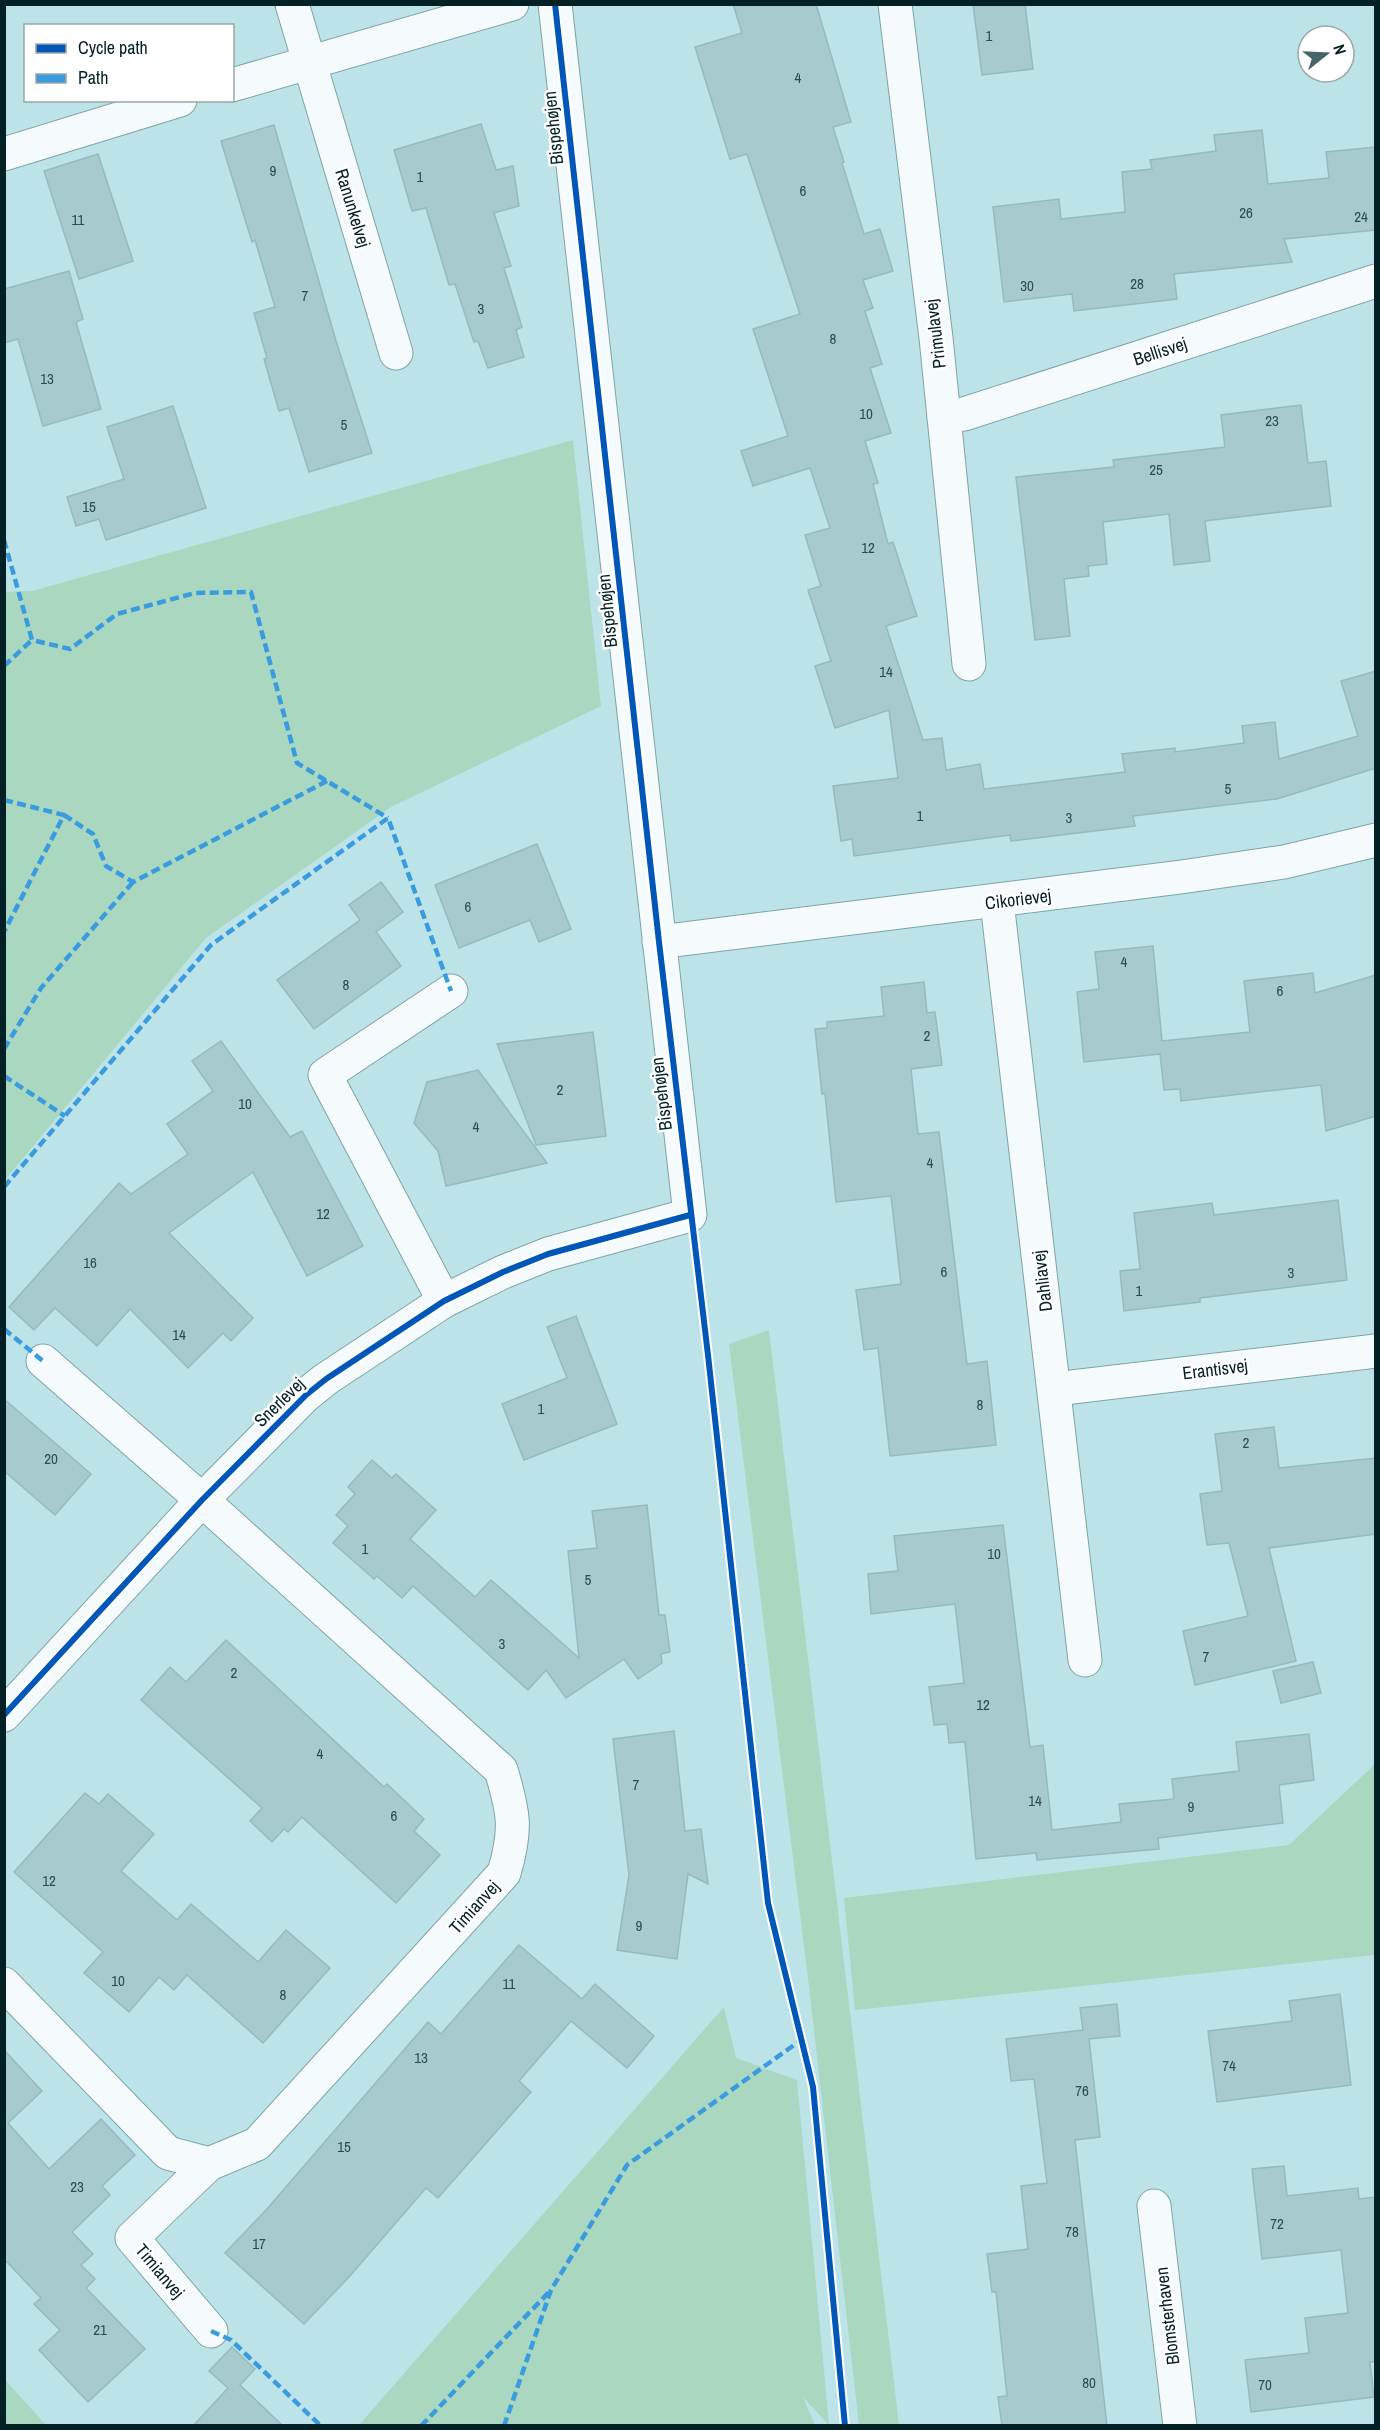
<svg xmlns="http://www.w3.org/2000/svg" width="1380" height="2430" font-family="'Archivo Narrow',sans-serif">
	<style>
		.green { fill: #a9d7bf }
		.building { fill: #a7cace; stroke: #96babe; stroke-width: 1.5 }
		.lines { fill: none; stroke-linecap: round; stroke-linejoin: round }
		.minor-casing { stroke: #7fa4a8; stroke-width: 35 }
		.minor { stroke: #f5fbfc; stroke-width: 33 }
		.quiet { stroke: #399be0; stroke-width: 4.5; stroke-dasharray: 9 4.5; stroke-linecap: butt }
		.cycleway-casing { stroke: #fff; stroke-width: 10 }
		.cycleway { stroke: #0057b8; stroke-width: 6 }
		.labels { text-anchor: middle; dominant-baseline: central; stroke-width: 5; stroke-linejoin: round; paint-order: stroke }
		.number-label { font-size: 15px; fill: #2d4c4f }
		.street-label { font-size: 18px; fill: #032124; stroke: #fff }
	</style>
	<rect width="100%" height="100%" fill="#bce3e8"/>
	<g class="green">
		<path d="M 573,440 L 601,706 L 391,807 L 206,938 L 5,1180 L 5,592 L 32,591 Z"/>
		<path d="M 769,1330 L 899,2425 L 859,2425 L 808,1978 L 729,1344 Z"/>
		<path d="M 1375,1764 L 1375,1955 L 855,2010 L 844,1898 L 1289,1845 Z"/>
		<path d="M 724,2007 L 736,2058 L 797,2080 L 829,2425 L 803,2397 L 815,2425 L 359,2425 Z"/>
		<path d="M 5,2380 L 46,2425 L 5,2425 Z"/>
	</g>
	<g class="building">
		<path d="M 733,4 L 816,4 L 851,122 L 833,127 L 844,162 L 842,163 L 864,234 L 880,229 L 893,271 L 863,280 L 873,308 L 865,311 L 882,364 L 870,368 L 891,433 L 865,441 L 878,483 L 873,484 L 888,544 L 893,542 L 917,616 L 886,626 L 923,740 L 942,738 L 946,770 L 980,764 L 984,789 L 1125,772 L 1122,754 L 1175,748 L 1175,752 L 1244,743 L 1242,726 L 1275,722 L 1279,759 L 1358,736 L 1341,681 L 1376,671 L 1376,768 L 1277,799 L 1133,816 L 1135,826 L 1011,841 L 1010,835 L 854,856 L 852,839 L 841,841 L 833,786 L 898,778 L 889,710 L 835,728 L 815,666 L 831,661 L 808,590 L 821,586 L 805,535 L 830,528 L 810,468 L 753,486 L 741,451 L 788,436 L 753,329 L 800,314 L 747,154 L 730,159 L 695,47 L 742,33 Z"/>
		<path d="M 973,4 L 1025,4 L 1033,69 L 982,75 Z"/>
		<path d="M 481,124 L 496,170 L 513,166 L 519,206 L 494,213 L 511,266 L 504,268 L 522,327 L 516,330 L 524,357 L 488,368 L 478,341 L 474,342 L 455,284 L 449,285 L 426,208 L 412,211 L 394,150 Z"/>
		<path d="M 274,125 L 336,341 L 372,453 L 309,472 L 289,408 L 279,411 L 264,359 L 267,358 L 254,313 L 275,307 L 255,240 L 252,242 L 221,141 Z"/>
		<path d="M 1262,130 L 1268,184 L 1329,178 L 1326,152 L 1376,147 L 1376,230 L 1284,239 L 1292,262 L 1174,274 L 1177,299 L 1074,311 L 1072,294 L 1004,302 L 993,207 L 1059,199 L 1061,219 L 1125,212 L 1122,172 L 1152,169 L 1150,160 L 1216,151 L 1214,135 Z"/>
		<path d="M 98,154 L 133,261 L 79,279 L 44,171 Z"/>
		<path d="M 69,271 L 83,319 L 76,322 L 101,409 L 43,426 L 18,339 L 4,343 L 4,289 Z"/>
		<path d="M 1301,405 L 1308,463 L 1326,461 L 1331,506 L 1205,521 L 1210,561 L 1174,565 L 1169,514 L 1103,522 L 1107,564 L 1088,566 L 1089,576 L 1064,579 L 1070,636 L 1035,640 L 1016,477 L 1114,467 L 1113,460 L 1225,447 L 1221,415 Z"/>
		<path d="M 173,406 L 206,508 L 106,540 L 99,519 L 76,526 L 67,497 L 124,479 L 107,427 Z"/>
		<path d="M 537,844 L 571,929 L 539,942 L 530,920 L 459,948 L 435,885 Z"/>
		<path d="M 381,882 L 403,912 L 376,932 L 401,966 L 314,1029 L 277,980 L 360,920 L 349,905 Z"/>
		<path d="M 1153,946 L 1162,1041 L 1250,1032 L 1244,981 L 1313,973 L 1315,993 L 1376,975 L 1376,1116 L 1326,1131 L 1321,1085 L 1181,1101 L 1180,1089 L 1164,1090 L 1160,1054 L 1084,1062 L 1077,992 L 1099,989 L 1095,952 Z"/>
		<path d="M 924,982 L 927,1013 L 935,1012 L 942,1065 L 911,1069 L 918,1134 L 939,1132 L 967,1364 L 987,1361 L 996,1445 L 890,1456 L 878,1348 L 864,1350 L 856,1290 L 901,1284 L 891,1196 L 836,1202 L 825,1094 L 822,1094 L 815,1029 L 827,1028 L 827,1022 L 884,1016 L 881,987 Z"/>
		<path d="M 593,1032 L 606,1136 L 536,1145 L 497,1044 Z"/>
		<path d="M 221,1041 L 290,1137 L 302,1131 L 363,1246 L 307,1276 L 253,1172 L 169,1233 L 253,1318 L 231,1341 L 223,1333 L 188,1368 L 130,1309 L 97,1346 L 55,1308 L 34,1330 L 9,1307 L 119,1183 L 131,1194 L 188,1154 L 167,1124 L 213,1091 L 192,1061 Z"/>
		<path d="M 478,1070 L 547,1163 L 446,1186 L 438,1151 L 414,1123 L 427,1082 Z"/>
		<path d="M 1338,1200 L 1347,1280 L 1200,1298 L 1200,1302 L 1124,1311 L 1120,1271 L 1140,1269 L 1134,1213 L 1212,1203 L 1214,1215 Z"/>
		<path d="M 576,1316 L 617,1424 L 524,1460 L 502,1404 L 567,1378 L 547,1327 Z"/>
		<path d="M 4,1399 L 91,1474 L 55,1515 L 4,1471 Z"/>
		<path d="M 1274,1427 L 1279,1468 L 1376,1458 L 1376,1534 L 1269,1548 L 1296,1661 L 1195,1685 L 1183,1631 L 1248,1616 L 1229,1543 L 1207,1545 L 1200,1494 L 1222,1491 L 1215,1434 Z"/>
		<path d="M 372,1460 L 392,1478 L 396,1474 L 436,1510 L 410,1539 L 475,1597 L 491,1580 L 579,1658 L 568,1551 L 597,1548 L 592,1511 L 647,1505 L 659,1615 L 665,1615 L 670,1652 L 661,1654 L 662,1663 L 638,1679 L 624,1659 L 566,1698 L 546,1670 L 528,1690 L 413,1586 L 402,1598 L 377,1576 L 374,1579 L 333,1543 L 348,1526 L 336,1515 L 355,1494 L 348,1487 Z"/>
		<path d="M 1003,1525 L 1030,1747 L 1043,1745 L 1052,1830 L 1121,1822 L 1119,1804 L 1174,1799 L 1172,1779 L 1239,1771 L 1236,1742 L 1309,1734 L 1314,1780 L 1279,1785 L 1283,1823 L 1158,1838 L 1159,1849 L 1037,1860 L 1036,1853 L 976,1859 L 965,1742 L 949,1743 L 947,1724 L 934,1725 L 929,1687 L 964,1683 L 955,1604 L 871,1614 L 868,1574 L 898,1571 L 894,1536 Z"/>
		<path d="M 226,1640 L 384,1787 L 387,1784 L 424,1819 L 414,1831 L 440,1855 L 396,1903 L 302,1817 L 288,1832 L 284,1829 L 272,1842 L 250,1821 L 262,1808 L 141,1700 L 170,1667 L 186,1682 Z"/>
		<path d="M 1313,1662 L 1321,1693 L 1281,1703 L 1273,1671 Z"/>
		<path d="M 674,1731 L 685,1831 L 701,1829 L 708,1884 L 688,1874 L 677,1959 L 617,1950 L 629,1875 L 613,1739 Z"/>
		<path d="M 85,1793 L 99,1804 L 108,1794 L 154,1834 L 121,1871 L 177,1920 L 191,1904 L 258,1962 L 286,1930 L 330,1968 L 263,2043 L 187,1975 L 174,1990 L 159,1977 L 129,2012 L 84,1973 L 103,1952 L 14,1872 Z"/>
		<path d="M 519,1945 L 582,1999 L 595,1984 L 654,2036 L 627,2068 L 571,2021 L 519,2081 L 531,2092 L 438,2198 L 426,2188 L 349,2277 L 304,2324 L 225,2253 L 267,2209 L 428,2022 L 441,2034 Z"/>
		<path d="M 1340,1994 L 1351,2085 L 1217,2102 L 1208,2031 L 1292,2021 L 1289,2001 Z"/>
		<path d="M 1117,2004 L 1120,2036 L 1089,2039 L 1100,2137 L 1075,2140 L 1107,2426 L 1002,2426 L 998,2397 L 1007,2396 L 996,2292 L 992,2292 L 987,2254 L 1028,2249 L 1021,2186 L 1047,2183 L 1034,2079 L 1011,2081 L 1006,2039 L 1083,2030 L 1080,2008 Z"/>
		<path d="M 4,2050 L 42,2091 L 8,2123 L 49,2169 L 101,2119 L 135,2155 L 102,2186 L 110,2195 L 72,2232 L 93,2254 L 81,2265 L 95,2279 L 86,2288 L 145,2349 L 88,2402 L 39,2350 L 60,2330 L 34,2304 L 41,2298 L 4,2259 Z"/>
		<path d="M 1284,2166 L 1287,2196 L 1358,2188 L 1359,2199 L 1376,2197 L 1376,2362 L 1370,2362 L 1374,2397 L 1251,2412 L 1245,2360 L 1309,2353 L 1305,2318 L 1348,2313 L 1341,2250 L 1262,2259 L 1252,2169 Z"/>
		<path d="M 232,2347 L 255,2369 L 240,2385 L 283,2426 L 193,2426 L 228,2388 L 209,2371 Z"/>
	</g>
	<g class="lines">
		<g class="minor-casing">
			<g id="minor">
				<path d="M 292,4 L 396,353"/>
				<path d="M 895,4 L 936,338 L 969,664"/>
				<path d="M 232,85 L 512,4"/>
				<path d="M 4,154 L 180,100"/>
				<path d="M 944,417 L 964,414 L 1376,281"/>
				<path d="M 997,902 L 1085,1660"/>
				<path d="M 659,942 L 1181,877 L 1284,862 L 1376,840"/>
				<path d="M 444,1301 L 325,1075 L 451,991"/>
				<path d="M 1055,1389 L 1376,1351"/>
				<path d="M 4,1715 L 202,1500 L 306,1395 L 326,1379 L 444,1301 L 503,1272 L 548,1254 L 690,1215 L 555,4"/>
				<path d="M 4,1984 L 168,2153 L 209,2164 L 257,2144 L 504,1873 C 517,1829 514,1813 501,1770 L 202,1500 L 43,1361"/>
				<path d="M 209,2164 L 132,2238 L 211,2331"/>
				<path d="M 1154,2206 L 1180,2426"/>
			</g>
		</g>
		<use href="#minor" class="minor"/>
		<g class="quiet">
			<path d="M 4,540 L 32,640 L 70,649 L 117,614 L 195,593 L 251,592 L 297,763 L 388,818"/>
			<path d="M 4,666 L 32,640"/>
			<path d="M 4,800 L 64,815 L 4,932"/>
			<path d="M 64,815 L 93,834 L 106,866 L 133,882 L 327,781"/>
			<path d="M 4,1049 L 41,988 L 133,882"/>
			<path d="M 4,1076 L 65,1116"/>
			<path d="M 4,1187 L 211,945 L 388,818 L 451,991"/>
			<path d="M 4,1329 L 43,1361"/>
			<path d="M 211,2331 L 231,2340 L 321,2426"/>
			<path d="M 421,2426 L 549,2292"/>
			<path d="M 504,2426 L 551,2290 L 627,2165 L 801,2040"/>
		</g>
		<g class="cycleway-casing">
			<g id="cycleway">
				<path d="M 555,4 L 659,942 L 708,1355 L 768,1903 L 813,2087 L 845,2426"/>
				<path d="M 4,1715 L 202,1500 L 306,1395 L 326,1379 L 444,1301 L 503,1272 L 548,1254 L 690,1215"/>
			</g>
		</g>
		<use href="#cycleway" class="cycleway"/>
	</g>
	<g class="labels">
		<g class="number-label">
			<text x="989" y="35">1</text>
			<text x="798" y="77">4</text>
			<text x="273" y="170">9</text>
			<text x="420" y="176">1</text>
			<text x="803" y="190">6</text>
			<text x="1246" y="212">26</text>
			<text x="1361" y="216">24</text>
			<text x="78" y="219">11</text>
			<text x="1137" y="283">28</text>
			<text x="1027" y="285">30</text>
			<text x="305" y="295">7</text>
			<text x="481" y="308">3</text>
			<text x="833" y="338">8</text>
			<text x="47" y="378">13</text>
			<text x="866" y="413">10</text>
			<text x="1272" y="420">23</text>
			<text x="344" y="424">5</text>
			<text x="1156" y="469">25</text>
			<text x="89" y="506">15</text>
			<text x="868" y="547">12</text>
			<text x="886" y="671">14</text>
			<text x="1228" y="788">5</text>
			<text x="920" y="815">1</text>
			<text x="1069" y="817">3</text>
			<text x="468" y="906">6</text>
			<text x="1124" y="961">4</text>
			<text x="346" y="984">8</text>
			<text x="1280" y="990">6</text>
			<text x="927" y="1035">2</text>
			<text x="560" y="1089">2</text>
			<text x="245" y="1103">10</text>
			<text x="476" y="1126">4</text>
			<text x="930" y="1162">4</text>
			<text x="323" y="1213">12</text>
			<text x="90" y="1262">16</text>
			<text x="944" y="1271">6</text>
			<text x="1291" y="1272">3</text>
			<text x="1139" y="1290">1</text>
			<text x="179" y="1334">14</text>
			<text x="980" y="1404">8</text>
			<text x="541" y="1408">1</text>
			<text x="1246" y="1442">2</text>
			<text x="51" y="1458">20</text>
			<text x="365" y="1548">1</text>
			<text x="994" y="1553">10</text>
			<text x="588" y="1579">5</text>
			<text x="502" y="1643">3</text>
			<text x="1206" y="1656">7</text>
			<text x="234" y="1672">2</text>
			<text x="983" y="1704">12</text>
			<text x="320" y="1753">4</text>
			<text x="636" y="1784">7</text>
			<text x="1035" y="1800">14</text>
			<text x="1191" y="1806">9</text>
			<text x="394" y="1815">6</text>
			<text x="49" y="1880">12</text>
			<text x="639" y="1925">9</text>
			<text x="118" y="1980">10</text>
			<text x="509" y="1983">11</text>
			<text x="283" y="1994">8</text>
			<text x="421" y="2057">13</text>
			<text x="1229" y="2065">74</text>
			<text x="1082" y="2090">76</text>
			<text x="344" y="2146">15</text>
			<text x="77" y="2186">23</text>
			<text x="1277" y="2223">72</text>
			<text x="1072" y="2231">78</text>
			<text x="259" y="2243">17</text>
			<text x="100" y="2329">21</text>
			<text x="1089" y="2382">80</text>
			<text x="1265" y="2384">70</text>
		</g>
		<g class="street-label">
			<text transform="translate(553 128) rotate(-96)">Bispehøjen</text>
			<text transform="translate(353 208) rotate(73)">Ranunkelvej</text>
			<text transform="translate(935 334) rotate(-97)">Primulavej</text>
			<text transform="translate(1160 351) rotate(-18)">Bellisvej</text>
			<text transform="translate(607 611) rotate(-96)">Bispehøjen</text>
			<text transform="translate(1018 899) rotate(-7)">Cikorievej</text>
			<text transform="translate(661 1094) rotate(-97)">Bispehøjen</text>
			<text transform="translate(1042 1281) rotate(-97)">Dahliavej</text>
			<text transform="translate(1215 1369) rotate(-7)">Erantisvej</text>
			<text transform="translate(279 1402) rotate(-44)">Snerlevej</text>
			<text transform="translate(474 1907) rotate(-48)">Timianvej</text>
			<text transform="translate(160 2271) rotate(50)">Timianvej</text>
			<text transform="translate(1167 2316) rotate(-97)">Blomsterhaven</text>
		</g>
	</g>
	<rect width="1380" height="2430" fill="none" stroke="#032124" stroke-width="12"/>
	<rect x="24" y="24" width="210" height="78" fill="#ffffff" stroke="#9aa6a7" stroke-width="1.5"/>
	<rect x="36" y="44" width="30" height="9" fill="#0057b8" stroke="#9aa6a7" stroke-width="1.5"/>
	<text x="78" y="54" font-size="18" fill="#032124">Cycle path</text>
	<rect x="36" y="74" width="30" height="9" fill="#399be0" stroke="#9aa6a7" stroke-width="1.5"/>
	<text x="78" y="84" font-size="18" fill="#032124">Path</text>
	<g transform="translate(1326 54) rotate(72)"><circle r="28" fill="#ffffff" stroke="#9aa6a7" stroke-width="1.5"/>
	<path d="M0-4.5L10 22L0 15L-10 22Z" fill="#446569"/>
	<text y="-9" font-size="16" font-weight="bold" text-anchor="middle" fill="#032124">N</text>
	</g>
</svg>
